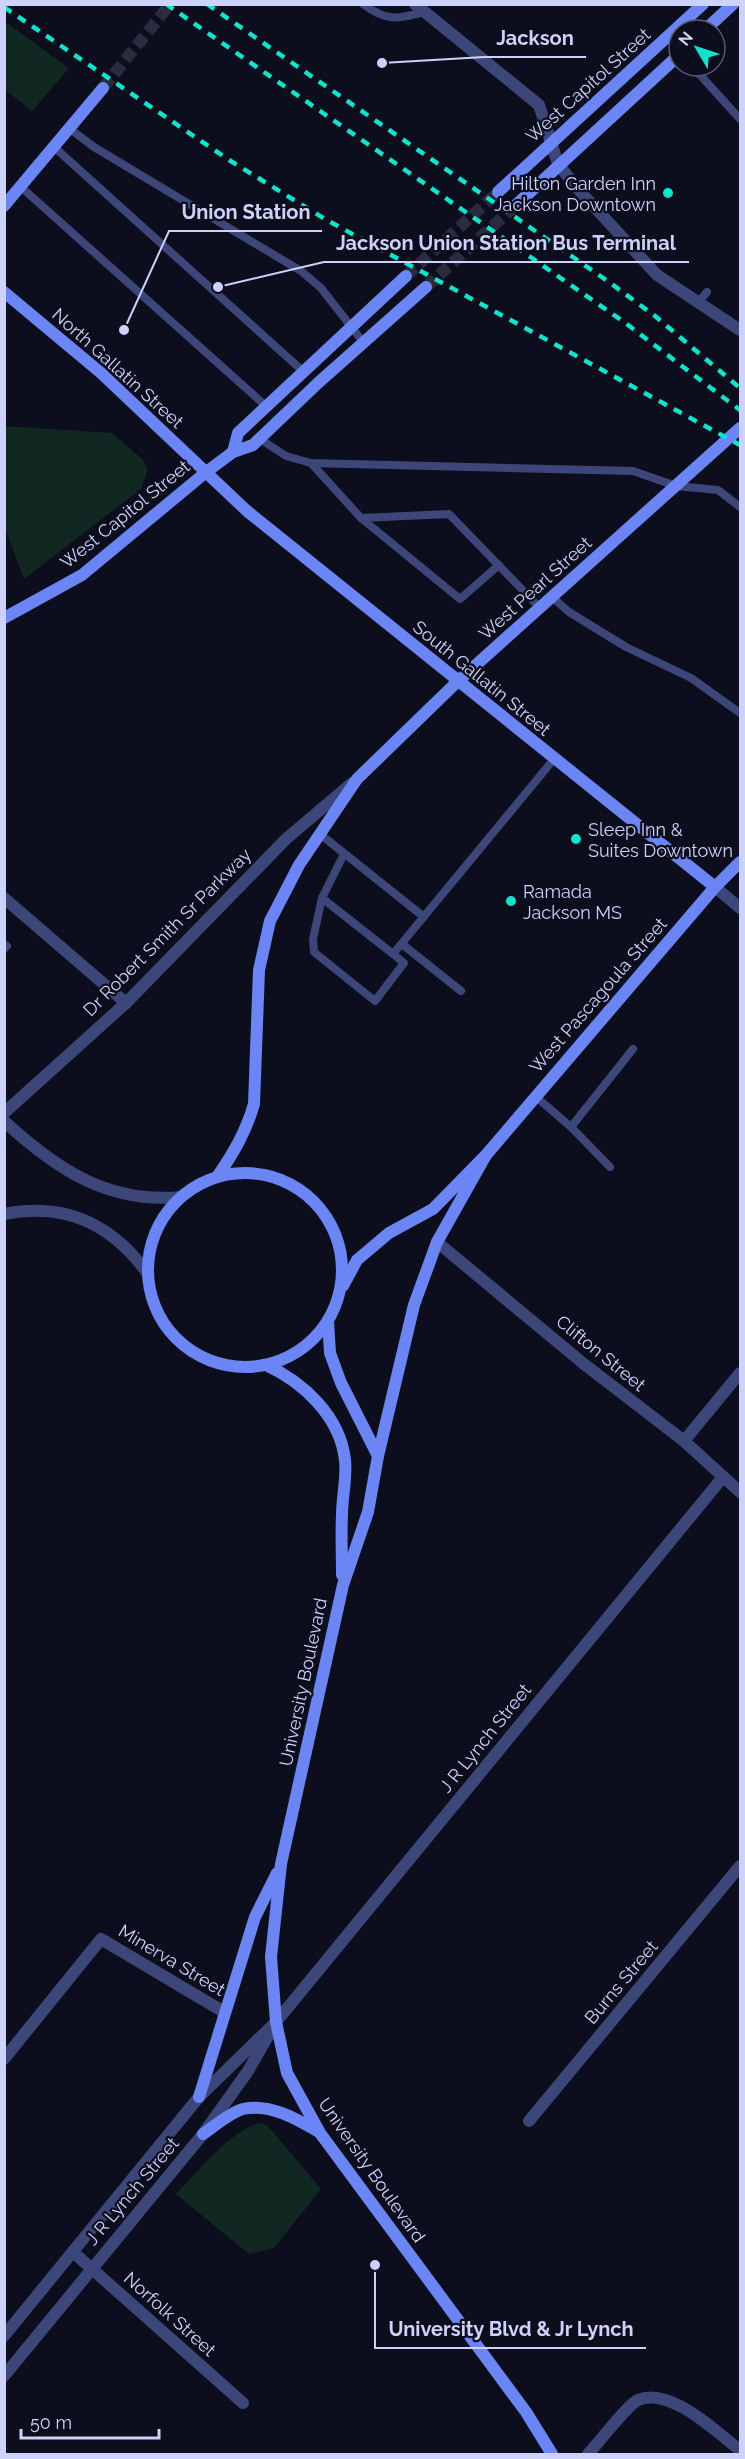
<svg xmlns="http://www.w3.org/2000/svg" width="745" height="2459" font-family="Raleway,sans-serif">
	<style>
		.green { fill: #112721 }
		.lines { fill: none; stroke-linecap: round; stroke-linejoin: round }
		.secondary-tunnel { stroke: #2a2b3e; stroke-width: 12; stroke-dasharray: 12 6; stroke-linecap: butt }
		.service { stroke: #3c4679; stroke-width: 8 }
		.minor { stroke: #3c4679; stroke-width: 12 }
		.tertiary { stroke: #3c4679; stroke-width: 12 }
		.secondary { stroke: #6b85f4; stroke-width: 12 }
		.rail { stroke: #11e4cb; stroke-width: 4.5; stroke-dasharray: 9 8; stroke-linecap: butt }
		.poi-dot { fill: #11e4cb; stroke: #0d0e1d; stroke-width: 2 }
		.labels { text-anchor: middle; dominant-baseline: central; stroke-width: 4.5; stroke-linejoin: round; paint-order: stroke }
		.street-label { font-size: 18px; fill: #cdd2fb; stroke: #0d0e1d }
		.poi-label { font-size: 18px; fill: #cdd2fb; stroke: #0d0e1d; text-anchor: start }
		.leader { fill: none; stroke: #cdd2fb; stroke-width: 2 }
		.callout-dot { fill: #cdd2fb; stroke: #0d0e1d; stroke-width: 2 }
		.callout-label { font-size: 20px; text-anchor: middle; font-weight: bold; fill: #cdd2fb; stroke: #0d0e1d; stroke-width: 4.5; stroke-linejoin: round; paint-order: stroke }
	</style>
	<rect width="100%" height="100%" fill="#0d0e1d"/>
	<g class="green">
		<path d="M 4,21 L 69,68 L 32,111 L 5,90 Z"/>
		<path d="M 5,426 L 112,433 L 143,460 L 148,469 L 141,489 L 24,579 L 5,529 Z"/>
		<path d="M 260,2123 L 268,2126 L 321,2189 L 274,2248 L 249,2254 L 176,2194 C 196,2174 232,2129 260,2123 Z"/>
	</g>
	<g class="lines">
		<g class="secondary-tunnel">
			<path d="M 103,88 L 170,4"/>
			<path d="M 406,276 L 498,192"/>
			<path d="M 426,287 L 516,205"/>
		</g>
		<g class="service">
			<path d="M 363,4 C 387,22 397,19 424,12"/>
			<path d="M 692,66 L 740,119"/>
			<path d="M 70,129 L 94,147 L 301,271 L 321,288 L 364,343"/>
			<path d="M 54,147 L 305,373"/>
			<path d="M 21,187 L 267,407"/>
			<path d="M 698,303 L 707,292"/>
			<path d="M 260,439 L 286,456 L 311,463 L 633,471 L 676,486 L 718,490 L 740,507"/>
			<path d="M 311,463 L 361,518 L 449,514 L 540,608"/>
			<path d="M 361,518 L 460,599 L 499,565"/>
			<path d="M 552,597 L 569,612 L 626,647 L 691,678 L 740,713"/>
			<path d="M 320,834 L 424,917"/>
			<path d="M 322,898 L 344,854"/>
			<path d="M 4,944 L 7,946 L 4,949"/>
			<path d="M 402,944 L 461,991"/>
			<path d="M 393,954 L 404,963 L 375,1001 L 314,952 L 313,939 L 322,898 L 393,954 L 554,759"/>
			<path d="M 535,1096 L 571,1127 L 633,1049"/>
			<path d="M 571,1127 L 610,1167"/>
		</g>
		<g class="minor">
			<path d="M 4,898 L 126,1003"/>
			<path d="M 437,1242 L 584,1364 L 684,1441 L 740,1492"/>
			<path d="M 684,1441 L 740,1373"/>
			<path d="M 4,2059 L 101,1939 L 224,2012"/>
			<path d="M 529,2121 L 740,1866"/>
			<path d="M 73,2252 L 243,2403"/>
			<path d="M 4,2336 L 199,2097 L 276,2022 L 723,1477"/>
			<path d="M 4,2376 L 203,2134 L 248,2071 L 268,2036"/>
			<path d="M 588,2454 C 598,2444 627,2405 638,2400 C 670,2386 716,2432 740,2450"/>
		</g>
		<g class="tertiary">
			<path d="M 415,4 L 539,105 L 558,164 L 577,188 L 657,275 L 740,330"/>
			<path d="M 715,887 L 740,908"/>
			<path d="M 4,1113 L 126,1003 L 286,839 L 352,783"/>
			<path d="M 4,1121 C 56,1169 108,1204 181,1197"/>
			<path d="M 4,1214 C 66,1202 112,1224 148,1274"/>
		</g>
		<g class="secondary">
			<path d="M 705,30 L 733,4"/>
			<path d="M 498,192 L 703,4"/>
			<path d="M 516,205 L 679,55"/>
			<path d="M 4,206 L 103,88"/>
			<path d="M 4,292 L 101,373 L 247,511 L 715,887"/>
			<path d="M 233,452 L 238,433 L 406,276"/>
			<path d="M 4,618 L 82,575 L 205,473 L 233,452 L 253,445 L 318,383 L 426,287"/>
			<path d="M 486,1155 L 437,1242 L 414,1305 L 378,1456 L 368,1512 L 343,1585 L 281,1864 L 271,1957 L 276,2022 L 287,2073 L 320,2133 L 526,2412 L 552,2454"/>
			<circle cx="245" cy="1270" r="97"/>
			<path d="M 217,1177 C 233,1154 246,1132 254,1104 L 259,970 L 270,921 L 299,865 L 357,779 L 457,682 L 740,428"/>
			<path d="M 343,1286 L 357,1260 L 389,1233 L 433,1209 L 486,1155 L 715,887 L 740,862"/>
			<path d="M 328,1321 L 330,1353 L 341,1383 L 378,1456"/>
			<path d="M 266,1365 C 303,1382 340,1416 345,1460 C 347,1477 342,1497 342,1515 C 341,1535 342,1555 342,1575"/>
			<path d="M 199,2097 L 255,1917 L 277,1873"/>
			<path d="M 203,2134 C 215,2126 229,2113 243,2109 C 270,2103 297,2119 319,2132"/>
		</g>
		<g class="rail">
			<path d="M 166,4 L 624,322 L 740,410"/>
			<path d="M 207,4 L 609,282 L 655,316 L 740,388"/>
			<path d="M 4,7 L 229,160 L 325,219 L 740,445"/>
		</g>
	</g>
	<g class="poi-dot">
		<circle cx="668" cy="193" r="6"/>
		<circle cx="576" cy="839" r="6"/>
		<circle cx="511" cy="901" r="6"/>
	</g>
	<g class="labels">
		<g class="street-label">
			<text transform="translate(588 85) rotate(-42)">West Capitol Street</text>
			<text transform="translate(118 368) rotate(42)">North Gallatin Street</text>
			<text transform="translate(125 514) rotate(-39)">West Capitol Street</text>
			<text transform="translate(535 588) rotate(-42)">West Pearl Street</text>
			<text transform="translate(482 678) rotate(39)">South Gallatin Street</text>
			<text transform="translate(167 932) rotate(-45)">Dr Robert Smith Sr Parkway</text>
			<text transform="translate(598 995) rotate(-49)">West Pascagoula Street</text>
			<text transform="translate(601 1353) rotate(39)">Clifton Street</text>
			<text transform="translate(303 1682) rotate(-78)">University Boulevard</text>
			<text transform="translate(485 1738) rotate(-51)">J R Lynch Street</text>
			<text transform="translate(172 1960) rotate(31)">Minerva Street</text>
			<text transform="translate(621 1982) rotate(-50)">Burns Street</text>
			<text transform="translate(372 2170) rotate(55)">University Boulevard</text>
			<text transform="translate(132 2191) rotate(-50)">J R Lynch Street</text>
			<text transform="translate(170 2314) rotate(42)">Norfolk Street</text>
		</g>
		<g class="poi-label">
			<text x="656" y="183" text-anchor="end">Hilton Garden Inn<tspan x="656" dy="21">Jackson Downtown</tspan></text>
			<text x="588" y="829">Sleep Inn &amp;<tspan x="588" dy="21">Suites Downtown</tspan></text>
			<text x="523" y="891">Ramada<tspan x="523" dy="21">Jackson MS</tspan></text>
		</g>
	</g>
	<path class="leader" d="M382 63L484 57H586M124 330L169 231H322M218 287L324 262H689M375 2265L375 2348H646"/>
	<g class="callout-dot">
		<circle cx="382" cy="63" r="6"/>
		<circle cx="124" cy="330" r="6"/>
		<circle cx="218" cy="287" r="6"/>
		<circle cx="375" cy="2265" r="6"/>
	</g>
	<g class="callout-label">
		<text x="535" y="45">Jackson</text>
		<text x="246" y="219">Union Station</text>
		<text x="506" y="250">Jackson Union Station Bus Terminal</text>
		<text x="511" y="2336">University Blvd &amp; Jr Lynch</text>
	</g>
	<rect width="745" height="2459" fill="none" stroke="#cdd2fb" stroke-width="12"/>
	<g transform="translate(697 48) rotate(309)"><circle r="28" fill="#0d0e1d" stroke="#5a5c76" stroke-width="1.5"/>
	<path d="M0-4.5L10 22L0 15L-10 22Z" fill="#11e4cb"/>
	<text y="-9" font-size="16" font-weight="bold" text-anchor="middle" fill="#cdd2fb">N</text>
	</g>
	<path d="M21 2429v9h138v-9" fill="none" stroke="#cdd2fb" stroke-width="3"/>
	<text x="30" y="2429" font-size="18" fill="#cdd2fb" stroke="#0d0e1d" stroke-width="4.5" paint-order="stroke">50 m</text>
</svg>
